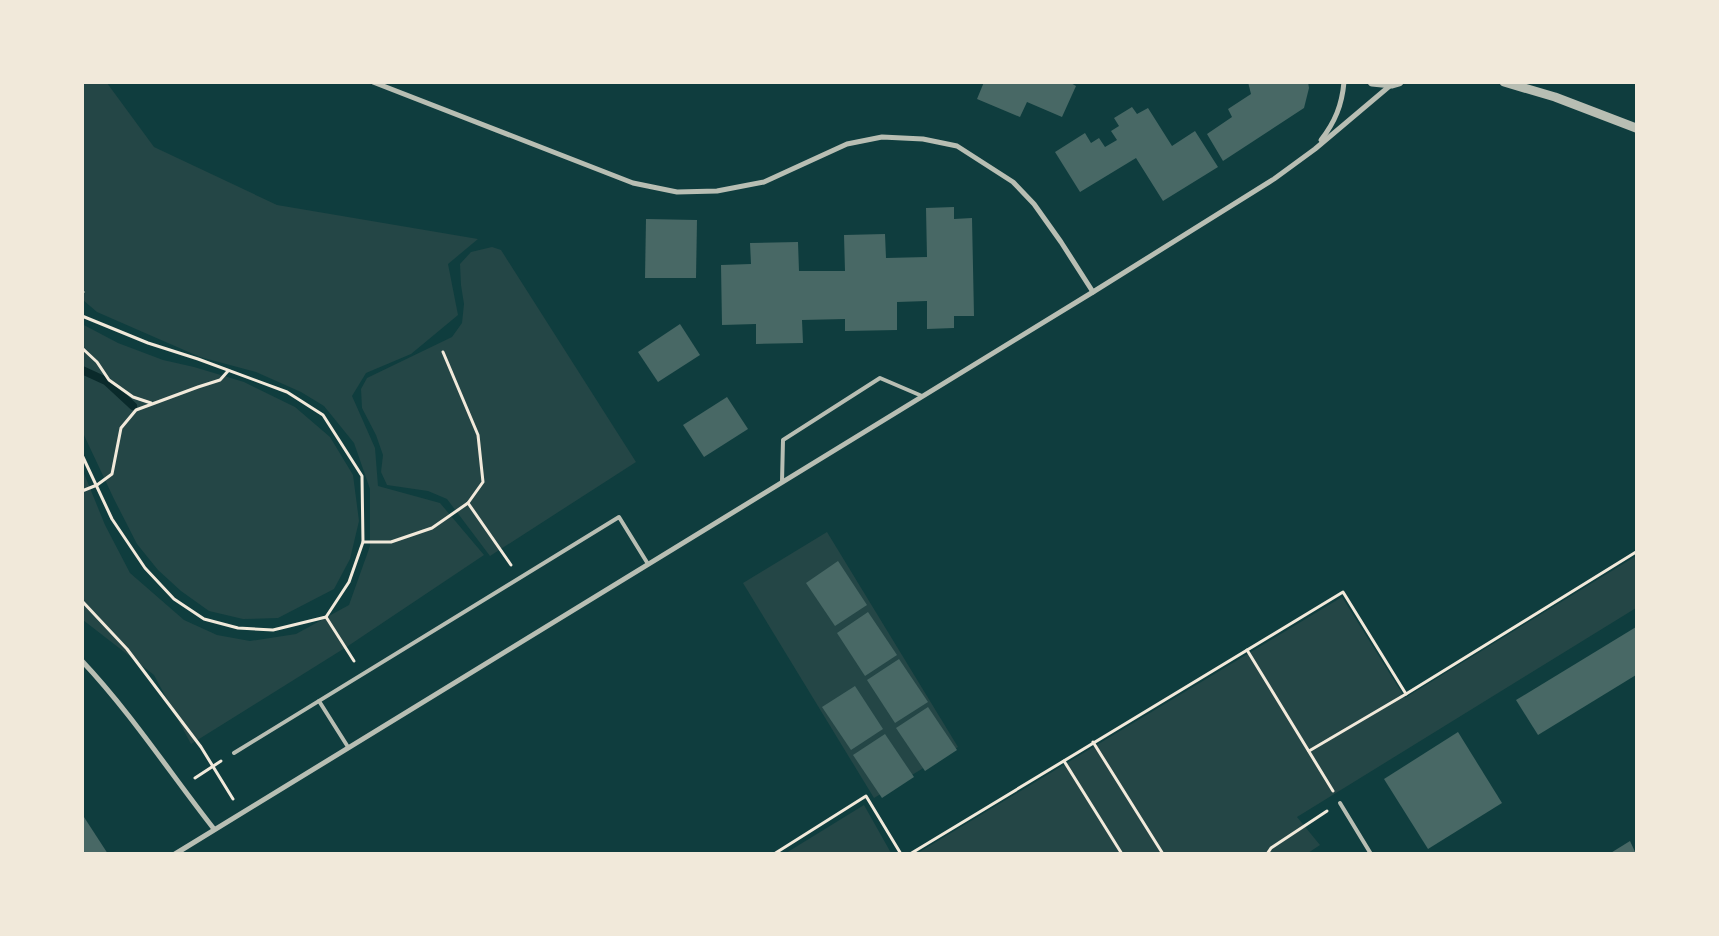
<svg xmlns="http://www.w3.org/2000/svg" width="1719" height="936" font-family="Spectral,serif">
	<style>
		.green { fill: #244646 }
		.lines { fill: none; stroke-linecap: round; stroke-linejoin: round }
		.stream { stroke: #0a2a2b; stroke-width: 8 }
		.building { fill: #486865 }
		.path { stroke: #f1e9da; stroke-width: 3 }
		.service { stroke: #b8beb3; stroke-width: 4 }
		.minor { stroke: #b8beb3; stroke-width: 5 }
		.tertiary { stroke: #b8beb3; stroke-width: 9 }
	</style>
	<rect width="100%" height="100%" fill="#0f3d3e"/>
	<g class="green">
		<path d="M 83,83 L 107,83 L 154,147 L 277,205 L 478,239 L 448,264 L 458,315 L 411,354 L 366,373 L 352,396 L 375,448 L 378,486 L 440,503 L 484,555 L 348,646 L 191,744 L 154,675 L 83,620 L 83,471 L 105,525 L 130,573 L 184,620 L 217,635 L 250,641 L 296,634 L 349,605 L 370,546 L 370,489 L 354,443 L 324,406 L 301,392 L 256,372 L 200,357 L 97,312 L 83,300 Z"/>
		<path d="M 492,247 L 501,250 L 636,462 L 490,556 L 447,499 L 428,491 L 387,485 L 381,472 L 383,455 L 376,435 L 362,408 L 361,389 L 367,378 L 452,337 L 462,323 L 464,304 L 461,285 L 460,264 L 471,252 Z"/>
		<path d="M 82,324 L 118,343 L 163,360 L 194,367 L 244,382 L 295,407 L 330,437 L 353,475 L 359,521 L 350,559 L 334,589 L 278,618 L 243,619 L 209,611 L 181,591 L 158,570 L 137,544 L 114,499 L 83,433 Z"/>
		<path d="M 827,532 L 958,747 L 874,798 L 743,583 Z"/>
		<path d="M 1636,556 L 1636,608 L 1297,817 L 1320,845 L 1308,853 L 916,854 L 1342,597 L 1405,698 Z"/>
		<path d="M 864,805 L 891,853 L 786,853 Z"/>
	</g>
	<g class="lines">
		<path class="stream" d="M 82,370 L 106,381 L 133,406"/>
	</g>
	<g class="building">
		<path d="M 984,82 L 1069,82 L 1076,86 L 1062,117 L 1027,102 L 1020,117 L 977,99 Z"/>
		<path d="M 1248,82 L 1308,82 L 1309,88 L 1304,108 L 1223,161 L 1207,134 L 1232,117 L 1228,109 L 1251,94 Z"/>
		<path d="M 1132,107 L 1137,114 L 1148,108 L 1172,146 L 1195,131 L 1218,167 L 1163,201 L 1136,158 L 1080,192 L 1055,152 L 1085,133 L 1091,143 L 1099,138 L 1105,147 L 1117,140 L 1111,131 L 1119,126 L 1114,118 Z"/>
		<path d="M 954,207 L 954,219 L 972,218 L 974,316 L 954,316 L 954,328 L 927,329 L 927,301 L 897,302 L 897,330 L 845,331 L 845,319 L 802,320 L 803,343 L 756,344 L 756,324 L 722,325 L 721,265 L 751,264 L 750,243 L 798,242 L 799,271 L 845,271 L 844,235 L 885,234 L 886,258 L 927,257 L 926,208 Z"/>
		<path d="M 646,219 L 697,220 L 696,278 L 645,278 Z"/>
		<path d="M 680,324 L 700,355 L 658,382 L 638,352 Z"/>
		<path d="M 727,397 L 748,429 L 704,457 L 683,425 Z"/>
		<path d="M 838,561 L 867,605 L 835,626 L 806,583 Z"/>
		<path d="M 868,612 L 897,655 L 865,676 L 837,633 Z"/>
		<path d="M 1636,627 L 1636,675 L 1538,735 L 1516,700 Z"/>
		<path d="M 899,659 L 928,702 L 895,723 L 867,680 Z"/>
		<path d="M 855,686 L 883,729 L 851,750 L 822,707 Z"/>
		<path d="M 928,707 L 957,750 L 925,771 L 896,728 Z"/>
		<path d="M 1458,732 L 1502,803 L 1428,849 L 1384,779 Z"/>
		<path d="M 885,734 L 914,777 L 882,798 L 853,755 Z"/>
		<path d="M 82,814 L 108,854 L 82,854 Z"/>
		<path d="M 1630,841 L 1636,854 L 1609,854 Z"/>
	</g>
	<g class="lines">
		<g class="path">
			<path d="M 82,293 L 83,292"/>
			<path d="M 82,316 L 148,343 L 198,359 L 287,392 L 323,415 L 362,476 L 363,542 L 349,582 L 326,617 L 273,630 L 238,628 L 204,619 L 174,599 L 145,568 L 112,519 L 82,455"/>
			<path d="M 82,348 L 97,362 L 109,380 L 133,397 L 151,403"/>
			<path d="M 443,352 L 478,435 L 483,482 L 468,503 L 511,565"/>
			<path d="M 82,491 L 97,485 L 112,474 L 121,428 L 136,410 L 198,387 L 220,380 L 228,371"/>
			<path d="M 363,542 L 391,542 L 432,528 L 468,503"/>
			<path d="M 82,601 L 127,649 L 201,747 L 233,799"/>
			<path d="M 326,617 L 354,661"/>
			<path d="M 1247,650 L 1333,791"/>
			<path d="M 1093,742 L 1163,854"/>
			<path d="M 1309,751 L 1406,694"/>
			<path d="M 1064,761 L 1122,854"/>
			<path d="M 195,778 L 221,761"/>
			<path d="M 774,854 L 866,796 L 901,854"/>
			<path d="M 910,854 L 1343,592 L 1406,694 L 1636,552"/>
			<path d="M 1267,854 L 1271,848 L 1327,811"/>
		</g>
		<g class="service">
			<path d="M 782,482 L 783,440 L 880,378 L 922,396"/>
			<path d="M 319,701 L 348,747"/>
			<path d="M 234,753 L 619,517 L 648,564"/>
			<path d="M 1340,803 L 1371,854"/>
		</g>
		<g class="minor">
			<path d="M 373,82 L 633,183 L 677,192 L 717,191 L 764,182 L 847,144 L 882,137 L 923,139 L 957,146 L 1013,182 L 1034,204 L 1061,242 L 1093,292"/>
			<path d="M 1321,140 C 1335,122 1342,105 1344,82"/>
			<path d="M 82,661 C 131,713 170,773 214,829"/>
			<path d="M 175,854 L 1093,292 L 1274,179 L 1315,149 L 1392,84"/>
		</g>
		<g class="tertiary">
			<path d="M 1372,82 L 1392,84 L 1399,82"/>
			<path d="M 1504,82 L 1555,97 L 1636,128"/>
		</g>
	</g>
	<rect width="1719" height="936" fill="none" stroke="#f1e9da" stroke-width="168"/>
</svg>
